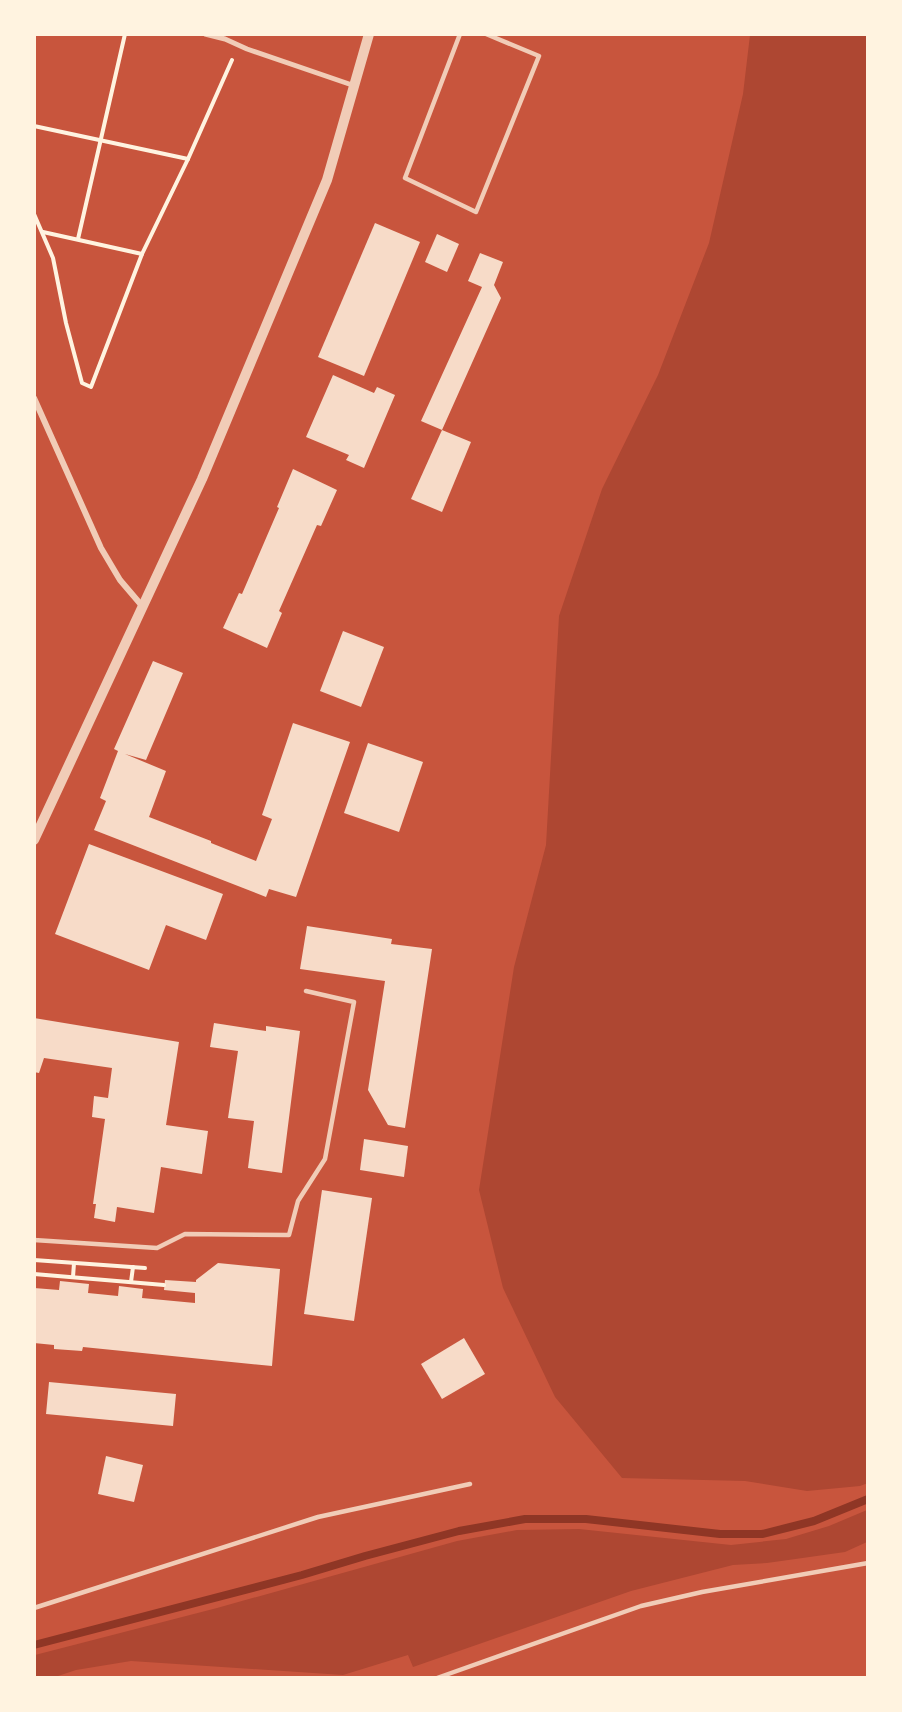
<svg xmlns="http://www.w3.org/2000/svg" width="902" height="1712" font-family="Manrope,sans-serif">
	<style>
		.green { fill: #ae4732 }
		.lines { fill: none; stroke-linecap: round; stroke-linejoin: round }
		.stream { stroke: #8f3625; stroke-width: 8 }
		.building { fill: #f7dbc8 }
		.path { stroke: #fff3e0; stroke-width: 4 }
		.service { stroke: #f1ccb7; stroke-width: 4.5 }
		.pedestrian { stroke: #f1ccb7; stroke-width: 5 }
		.minor { stroke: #f1ccb7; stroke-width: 6 }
		.tertiary { stroke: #f1ccb7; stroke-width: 10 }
	</style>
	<rect width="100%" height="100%" fill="#c8553d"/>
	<g class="green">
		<path d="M 750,35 L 868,35 L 868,1483 L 860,1486 L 807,1491 L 745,1481 L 622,1478 L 555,1397 L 503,1288 L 479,1190 L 514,967 L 546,845 L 559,616 L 602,489 L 658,375 L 709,243 L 743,94 Z"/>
		<path d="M 867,1510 L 867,1542 L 845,1552 L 767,1563 L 733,1565 L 631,1591 L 413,1667 L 408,1655 L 343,1675 L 131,1661 L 76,1670 L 55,1677 L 35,1677 L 35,1655 L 217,1608 L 457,1541 L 517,1530 L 579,1529 L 731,1545 L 786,1539 L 829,1526 Z"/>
	</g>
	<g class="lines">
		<path class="stream" d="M 34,1645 L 302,1575 L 365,1556 L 459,1531 L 525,1519 L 586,1519 L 720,1534 L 762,1534 L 814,1521 L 868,1499"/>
	</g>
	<g class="building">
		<path d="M 375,223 L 420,242 L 364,376 L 318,357 Z"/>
		<path d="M 437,234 L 459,244 L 447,272 L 425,262 Z"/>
		<path d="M 480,253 L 503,262 L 494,285 L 501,298 L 442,430 L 421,421 L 482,287 L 468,281 Z"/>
		<path d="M 333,375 L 374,393 L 377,387 L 395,395 L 364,468 L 346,460 L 349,455 L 306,437 Z"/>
		<path d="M 442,430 L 471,442 L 442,512 L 411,499 Z"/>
		<path d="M 293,469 L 337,490 L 321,526 L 317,525 L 279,611 L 282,613 L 267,648 L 223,628 L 239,593 L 242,594 L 279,508 L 277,507 Z"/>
		<path d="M 343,631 L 384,647 L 361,707 L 320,691 Z"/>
		<path d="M 153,661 L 183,673 L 146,760 L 125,754 L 166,771 L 149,817 L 211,841 L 211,843 L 256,861 L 272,819 L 262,815 L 293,723 L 350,742 L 296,897 L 269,889 L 266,897 L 94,830 L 106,801 L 100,798 L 118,751 L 114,749 Z"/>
		<path d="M 368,743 L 423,762 L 399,832 L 344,813 Z"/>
		<path d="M 89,844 L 223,894 L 206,940 L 166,925 L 149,970 L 55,934 Z"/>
		<path d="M 307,926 L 392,939 L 391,944 L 432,949 L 405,1128 L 388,1125 L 368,1090 L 385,981 L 300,969 Z"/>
		<path d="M 34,1018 L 179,1042 L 166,1125 L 208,1131 L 202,1174 L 161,1167 L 154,1213 L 117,1207 L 115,1222 L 94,1218 L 96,1204 L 93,1204 L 105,1119 L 92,1117 L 94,1096 L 108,1098 L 112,1068 L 44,1058 L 39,1073 L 34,1072 Z"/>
		<path d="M 214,1023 L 266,1031 L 266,1026 L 300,1031 L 282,1173 L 248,1168 L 254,1121 L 228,1118 L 238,1051 L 210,1047 Z"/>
		<path d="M 364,1139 L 408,1146 L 404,1177 L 360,1170 Z"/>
		<path d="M 322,1190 L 372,1198 L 354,1321 L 304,1314 Z"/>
		<path d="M 218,1263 L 280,1269 L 272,1366 L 83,1347 L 82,1351 L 54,1349 L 54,1345 L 34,1343 L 34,1288 L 59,1290 L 60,1281 L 89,1284 L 88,1293 L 118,1296 L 119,1286 L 143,1289 L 142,1298 L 195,1303 L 195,1293 L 164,1290 L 165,1280 L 196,1282 L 196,1280 Z"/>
		<path d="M 464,1338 L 485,1374 L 442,1399 L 421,1364 Z"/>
		<path d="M 49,1382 L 176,1394 L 173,1426 L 46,1414 Z"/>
		<path d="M 106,1456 L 143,1465 L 134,1502 L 98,1494 Z"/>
	</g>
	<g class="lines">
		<g class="path">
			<path d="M 34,126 L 188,159"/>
			<path d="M 34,214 L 53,258 L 66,323 L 82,383 L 91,387 L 142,254 L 188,159 L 232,60"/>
			<path d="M 43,232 L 142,254"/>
			<path d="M 78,239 L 125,34"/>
			<path d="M 34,1260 L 145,1268"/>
			<path d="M 34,1274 L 164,1285"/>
			<path d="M 73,1277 L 74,1263"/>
			<path d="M 131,1282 L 133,1267"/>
		</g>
		<g class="service">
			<path d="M 460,34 L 405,178 L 476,212 L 539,56 L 486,34"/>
			<path d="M 34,1240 L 157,1248 L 185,1234 L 289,1235 L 298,1201 L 325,1159 L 354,1002 L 306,991"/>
			<path d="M 34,1608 L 318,1517 L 470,1484"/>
			<path d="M 437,1678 L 641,1606 L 702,1592 L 868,1563"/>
		</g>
		<path class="pedestrian" d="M 205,34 L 225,39 L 247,49 L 355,86"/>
		<path class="minor" d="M 34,398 L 101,548 L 120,580 L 143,607"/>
		<path class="tertiary" d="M 34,840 L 202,479 L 327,180 L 369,34"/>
	</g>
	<rect width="902" height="1712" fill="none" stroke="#fff3e0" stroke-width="72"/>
</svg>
